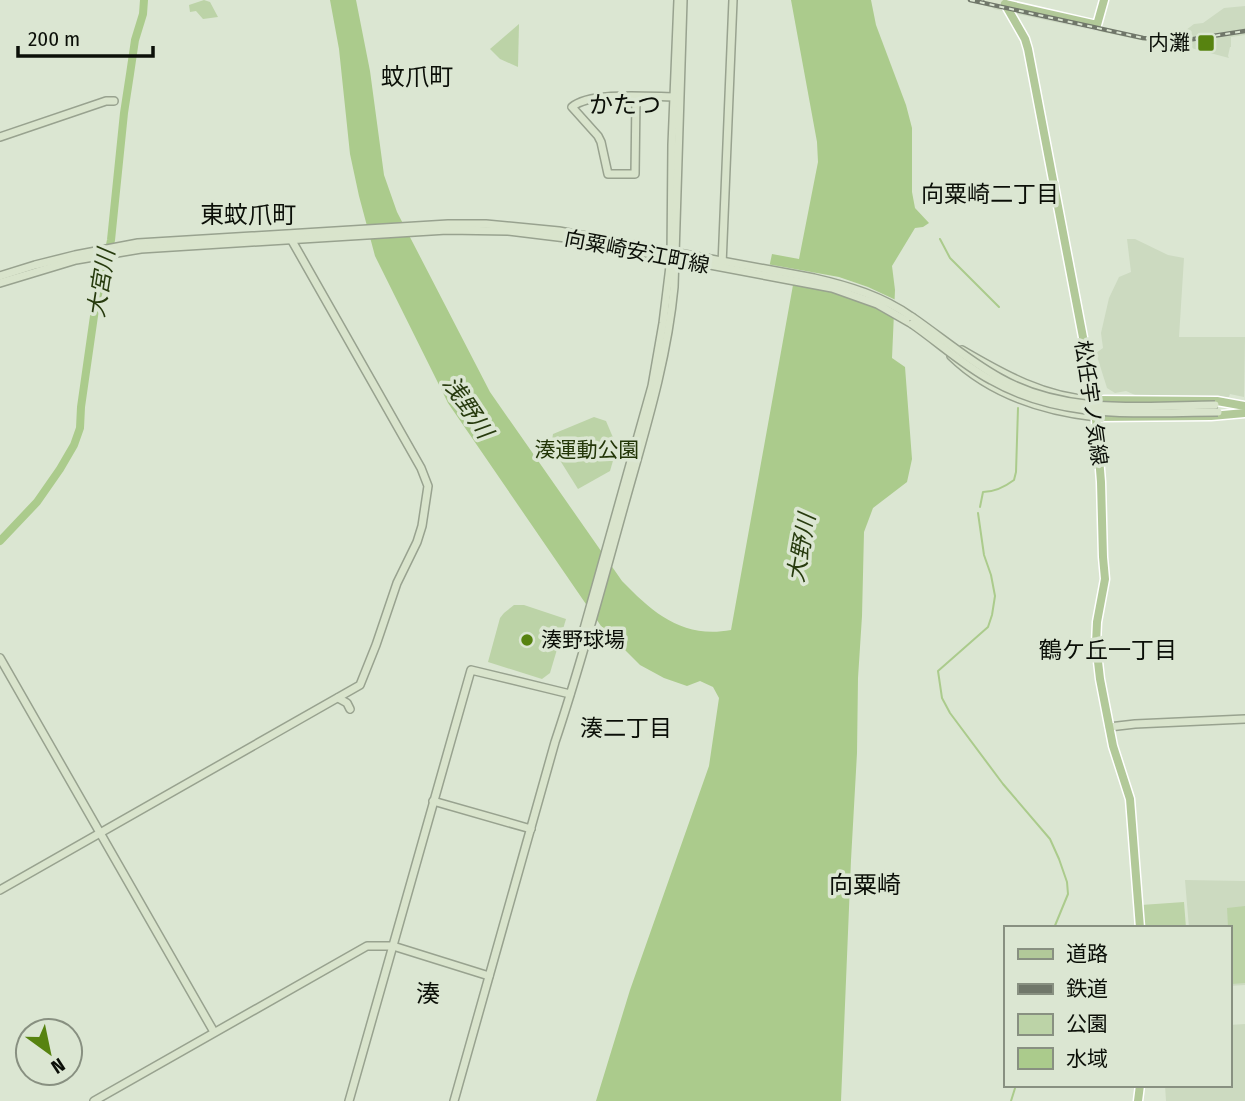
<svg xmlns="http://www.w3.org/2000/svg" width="1245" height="1101" font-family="'Fira Sans Condensed','Noto Sans JP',sans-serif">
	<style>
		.built { fill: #ccdac0 }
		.green { fill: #bcd3a7 }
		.water { fill: #abcb8c }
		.pier { fill: #dbe6d2 }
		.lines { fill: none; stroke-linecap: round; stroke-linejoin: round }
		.stream { stroke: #abcb8c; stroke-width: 2 }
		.river { stroke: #abcb8c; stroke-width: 8 }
		.secondary-casing { stroke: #98a28f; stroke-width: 10 }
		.primary-casing { stroke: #fff; stroke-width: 11 }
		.secondary { stroke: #d9e4cc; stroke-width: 7 }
		.primary { stroke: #b2c999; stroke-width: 8 }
		.rail-casing { stroke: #70776a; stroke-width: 4.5 }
		.rail { stroke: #dbe6d2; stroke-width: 2; stroke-dasharray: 5; stroke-linecap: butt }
		.secondary-bridge-casing { stroke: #98a28f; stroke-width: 10; stroke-linecap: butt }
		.secondary-bridge { stroke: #d9e4cc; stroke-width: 7 }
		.poi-dot { fill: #578310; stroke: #dbe6d2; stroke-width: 2.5 }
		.labels { text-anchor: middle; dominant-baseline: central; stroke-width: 7; stroke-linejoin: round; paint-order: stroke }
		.poi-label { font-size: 21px; fill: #0b0f08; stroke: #dbe6d2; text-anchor: end }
		.street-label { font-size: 21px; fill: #0b0f08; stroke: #dbe6d2 }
		.park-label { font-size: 21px; fill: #233608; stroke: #dbe6d2 }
		.neighbourhood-label { font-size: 23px; fill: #0b0f08; stroke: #dbe6d2 }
		.water-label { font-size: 23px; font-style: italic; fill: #273b0e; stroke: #dbe6d2 }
		.quarter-label { font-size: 24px; fill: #0b0f08; stroke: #dbe6d2 }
	</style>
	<rect width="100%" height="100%" fill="#dbe6d2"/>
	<g class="built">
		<path d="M 966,0 L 974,0 L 1112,31 L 1146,37 L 1168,36 L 1182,33 L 1194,24 L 1203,23 L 1224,8 L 1245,6 L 1245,35 L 1231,37 L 1231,47 L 1230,47 L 1228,56 L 1229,58 L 1176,44 L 1140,40 L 994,9 L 993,8 Z"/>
		<path d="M 1127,239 L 1135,239 L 1168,255 L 1184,258 L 1179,337 L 1245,337 L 1244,397 L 1230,394 L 1229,397 L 1135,395 L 1126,391 L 1115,393 L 1107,388 L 1096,353 L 1103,348 L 1101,333 L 1109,298 L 1119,277 L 1131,272 Z"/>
		<path d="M 1185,880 L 1245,881 L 1245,985 L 1229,986 L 1229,928 L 1189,928 Z"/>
		<path d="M 1245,1024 L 1245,1101 L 1166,1101 L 1165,1085 L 1229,1085 L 1229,1025 Z"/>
	</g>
	<g class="green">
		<path d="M 204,0 L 210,2 L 218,17 L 203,19 L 196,11 L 190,12 L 189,5 Z"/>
		<path d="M 519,24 L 518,67 L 500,59 L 490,49 Z"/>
		<path d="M 594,417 L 606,421 L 617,447 L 610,471 L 578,489 L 551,446 L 553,434 Z"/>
		<path d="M 514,605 L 524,605 L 566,619 L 550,673 L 542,679 L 488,662 L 500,618 L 504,613 Z"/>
		<path d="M 1184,902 L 1186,928 L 1142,928 L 1141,905 Z"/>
		<path d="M 1245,906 L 1245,983 L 1231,984 L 1227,908 Z"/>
	</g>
	<path class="water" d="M 330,0 L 356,0 L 370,71 L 384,175 L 397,212 L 490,392 L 622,581 C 653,613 683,639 731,630 L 793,285 L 763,279 L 769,268 L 772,254 L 799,259 L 818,162 L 817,142 L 791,0 L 871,0 L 876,25 L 906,105 L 912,128 L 912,192 L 915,208 L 929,223 L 923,227 L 915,228 L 892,266 L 895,290 L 892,358 L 905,367 L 912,459 L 907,482 L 873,508 L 864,532 L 862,616 L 858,678 L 857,753 L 851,860 L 841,1101 L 596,1101 L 630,990 L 709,766 L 719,698 L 713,687 L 700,681 L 687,686 L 664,678 L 640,665 L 601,626 L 448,403 L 375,256 L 359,196 L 350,154 L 339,49 Z"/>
	<path class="pier" d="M 767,264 L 839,277 L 868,287 L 898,301 L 898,318 L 879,308 L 851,296 L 821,288 L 766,266 Z"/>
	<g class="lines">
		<g class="stream">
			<path d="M 940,239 L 950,258 L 999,307"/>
			<path d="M 980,507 L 983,492 C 994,492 1006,486 1014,480 L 1016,472 L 1018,408"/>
			<path d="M 978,513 L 984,555 L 991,575 L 995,596 L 992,615 L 988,627 L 938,671 L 942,698 L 950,713 L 1003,784 L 1050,839 L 1059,859 L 1067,882 L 1068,894 L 1054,928"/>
			<path d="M 1011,1101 L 1016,1085"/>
		</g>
		<path class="river" d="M 0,541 L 37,502 L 60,469 L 74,445 L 80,428 L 81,407 L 96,302 L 106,265 L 111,240 L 124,113 L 130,74 L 135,40 L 143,14 L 144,0"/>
		<g class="secondary-casing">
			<g id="secondary">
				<path d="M 988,0 L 1005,4"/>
				<path d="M 636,97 L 635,174 L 608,174 L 601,142 L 598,136 L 572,107 C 590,91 653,97 678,97"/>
				<path d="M 0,137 L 106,101 L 114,101"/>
				<path d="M 722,265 L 733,0"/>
				<path d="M 0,276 L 35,265 L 75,255 L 138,243 L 448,224 L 486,224 L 559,231 L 814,278 C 849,286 882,296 912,317"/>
				<path d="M 0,283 L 76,260 L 141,249 L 447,230 L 508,231 L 566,238 L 832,288 L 877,304 L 912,324"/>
				<path d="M 962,350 C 1003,374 1045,398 1094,400"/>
				<path d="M 951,356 C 990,394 1043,411 1096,417"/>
				<path d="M 580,643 L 652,386 L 663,323 L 671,258 L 672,145 L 678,0"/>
				<path d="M 0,658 L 214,1032"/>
				<path d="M 338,698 L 347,703 L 350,709"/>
				<path d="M 1109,727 L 1135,724 L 1245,719"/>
				<path d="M 433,801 L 531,829"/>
				<path d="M 0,890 L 360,685 L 376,645 L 397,583 L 417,542 L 422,526 L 428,486 L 421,468 L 291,239"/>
				<path d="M 94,1101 L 367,946 L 393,946 L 489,976"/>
				<path d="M 349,1101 L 471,670 L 570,694"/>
				<path d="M 454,1101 L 555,742 C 581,665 602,585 624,506 C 644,434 667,362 674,287 L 683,0"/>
			</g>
		</g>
		<g class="primary-casing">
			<g id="primary">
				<path d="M 1005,4 L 1025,39 L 1028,49 L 1094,395 L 1101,482 L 1103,557 L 1105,579 L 1097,622 L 1096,644 L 1100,679 L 1113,746 L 1130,799 L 1140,928"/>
				<path d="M 1005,4 L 1097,25 L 1104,0"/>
				<path d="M 1094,400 L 1217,401 L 1245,406"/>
				<path d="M 1096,417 L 1211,416 L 1245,413"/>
				<path d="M 1138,1101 L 1140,1085"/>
			</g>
		</g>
		<use href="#secondary" class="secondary"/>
		<use href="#primary" class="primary"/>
		<g class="rail-casing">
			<path id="rail" d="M 970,0 L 1143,38 L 1181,41 L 1245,31"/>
		</g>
		<use href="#rail" class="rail"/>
		<g class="secondary-bridge-casing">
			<g id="secondary-bridge">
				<path d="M 912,317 C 941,337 969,361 1000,378 C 1065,415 1143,406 1215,405"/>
				<path d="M 912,324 C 938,342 963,365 991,380 C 1063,421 1140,412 1218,412"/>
			</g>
		</g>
		<use href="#secondary-bridge" class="secondary-bridge"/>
	</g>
	<g class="poi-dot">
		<rect x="1197" y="34" width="18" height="18" rx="3.5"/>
		<circle cx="527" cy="640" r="7"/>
	</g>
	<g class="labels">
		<g class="poi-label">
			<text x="1190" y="43">内灘</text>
			<text x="541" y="640" text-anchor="start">湊野球場</text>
		</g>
		<g class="street-label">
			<text transform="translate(637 252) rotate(11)">向粟崎安江町線</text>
			<text transform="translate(1091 403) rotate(82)">松任宇ノ気線</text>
		</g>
		<g class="park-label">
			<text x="587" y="450">湊運動公園</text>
		</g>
		<g class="neighbourhood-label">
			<text x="990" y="194">向粟崎二丁目</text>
			<text x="1108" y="650">鶴ケ丘一丁目</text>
			<text x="626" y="728">湊二丁目</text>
		</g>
		<g class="water-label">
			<text transform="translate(101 283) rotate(-81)">大宮川</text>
			<text transform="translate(468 407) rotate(56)">浅野川</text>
			<text transform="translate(801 548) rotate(-80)">大野川</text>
		</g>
		<g class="quarter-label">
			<text x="417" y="77">蚊爪町</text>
			<text x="625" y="105">かたつ</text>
			<text x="248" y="215">東蚊爪町</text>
			<text x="865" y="885">向粟崎</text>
			<text x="428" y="994">湊</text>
		</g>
	</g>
	<rect x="1004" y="926" width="228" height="161" fill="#dbe6d2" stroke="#889081" stroke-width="2"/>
	<rect x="1018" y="949" width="35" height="10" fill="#b2c999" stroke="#889081" stroke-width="2"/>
	<text x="1066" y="961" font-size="21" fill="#0b0f08">道路</text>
	<rect x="1018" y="984" width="35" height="10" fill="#70776a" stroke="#889081" stroke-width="2"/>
	<text x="1066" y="996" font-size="21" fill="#0b0f08">鉄道</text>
	<rect x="1018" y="1014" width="35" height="21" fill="#bcd3a7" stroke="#889081" stroke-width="2"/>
	<text x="1066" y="1031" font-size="21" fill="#0b0f08">公園</text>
	<rect x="1018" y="1048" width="35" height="21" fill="#abcb8c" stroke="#889081" stroke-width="2"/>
	<text x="1066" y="1066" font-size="21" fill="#0b0f08">水域</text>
	<g transform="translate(49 1052) rotate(147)"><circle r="33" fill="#dbe6d2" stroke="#889081" stroke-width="2"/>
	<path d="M0-5L12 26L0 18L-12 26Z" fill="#578310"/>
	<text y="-10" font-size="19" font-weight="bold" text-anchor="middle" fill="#0b0f08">N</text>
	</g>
	<path d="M18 46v10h135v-10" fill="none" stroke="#0b0f08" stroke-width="3.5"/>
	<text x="28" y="46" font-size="21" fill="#0b0f08" stroke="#dbe6d2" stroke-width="5" paint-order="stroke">200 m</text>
</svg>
